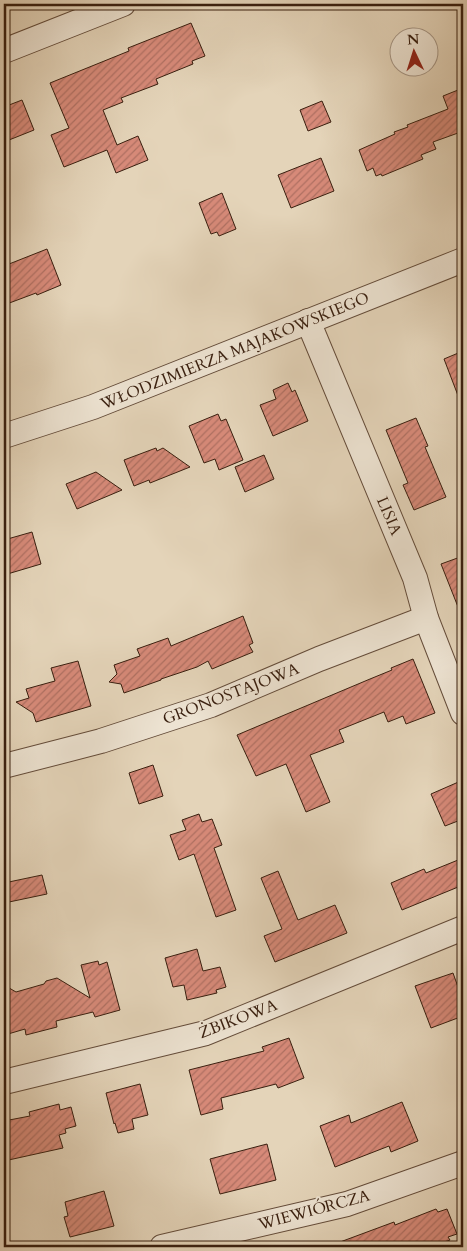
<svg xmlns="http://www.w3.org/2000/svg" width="467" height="1251" font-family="Cardo,serif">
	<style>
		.building { fill: url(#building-hatch); stroke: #391f0f }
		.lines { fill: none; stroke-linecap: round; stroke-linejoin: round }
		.minor-casing { stroke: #644c3a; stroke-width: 26 }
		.minor { stroke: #ede3d2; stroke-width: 24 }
		.labels { text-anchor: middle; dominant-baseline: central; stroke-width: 4; stroke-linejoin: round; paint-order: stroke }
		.street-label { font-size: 16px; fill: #391f0f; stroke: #ede3d2 }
	</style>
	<defs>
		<pattern id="building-hatch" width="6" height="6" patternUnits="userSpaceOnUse" patternTransform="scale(1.25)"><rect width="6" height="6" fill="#d78a79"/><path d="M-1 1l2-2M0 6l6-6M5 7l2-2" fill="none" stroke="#af7062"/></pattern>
	</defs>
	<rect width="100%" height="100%" fill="#e4d4b9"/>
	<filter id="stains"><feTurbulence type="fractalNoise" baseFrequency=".004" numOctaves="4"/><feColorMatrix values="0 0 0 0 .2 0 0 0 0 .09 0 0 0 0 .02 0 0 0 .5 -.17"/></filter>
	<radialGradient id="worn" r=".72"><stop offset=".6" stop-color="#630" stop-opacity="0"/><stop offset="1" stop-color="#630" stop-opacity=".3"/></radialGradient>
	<g class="building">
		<path d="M 191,23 L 205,56 L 192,61 L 193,64 L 156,79 L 158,84 L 121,98 L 123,102 L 103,110 L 117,145 L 138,136 L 148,160 L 116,173 L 107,150 L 64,167 L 51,135 L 69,128 L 50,83 L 129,51 L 128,48 Z"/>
		<path d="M 463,88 L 463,144 L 458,133 L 433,142 L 436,149 L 421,155 L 423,159 L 382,176 L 381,174 L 376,176 L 373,168 L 367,171 L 359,150 L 395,134 L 394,132 L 408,127 L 407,125 L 448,109 L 443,96 Z"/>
		<path d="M 22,100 L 34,130 L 4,142 L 4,107 Z"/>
		<path d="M 322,101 L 331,122 L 308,131 L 300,110 Z"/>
		<path d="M 321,158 L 334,191 L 291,208 L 278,175 Z"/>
		<path d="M 222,193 L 236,229 L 219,236 L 217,232 L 211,234 L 199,203 Z"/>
		<path d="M 47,249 L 61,285 L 37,295 L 36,293 L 4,305 L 4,266 Z"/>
		<path d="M 463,351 L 463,406 L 462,406 L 444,359 Z"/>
		<path d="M 288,383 L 292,392 L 295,390 L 308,421 L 273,436 L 260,405 L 276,399 L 273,390 Z"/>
		<path d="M 218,414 L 221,421 L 226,419 L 243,460 L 219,470 L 215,459 L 204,463 L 189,426 Z"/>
		<path d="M 416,418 L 428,446 L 425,447 L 446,497 L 414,510 L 403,485 L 408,483 L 386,430 Z"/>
		<path d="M 156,448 L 157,451 L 163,448 L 190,467 L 150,483 L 149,480 L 134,486 L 124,460 Z"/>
		<path d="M 264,455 L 274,479 L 245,492 L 235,467 Z"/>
		<path d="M 96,472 L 122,490 L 77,509 L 66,484 Z"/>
		<path d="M 32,532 L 41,564 L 4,575 L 4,540 Z"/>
		<path d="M 463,556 L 463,617 L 462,617 L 441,564 Z"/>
		<path d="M 243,616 L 253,643 L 249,645 L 253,652 L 212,669 L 208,661 L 197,667 L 161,679 L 161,680 L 124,693 L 121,684 L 109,682 L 117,674 L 114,665 L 140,656 L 137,649 L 168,638 L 171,646 Z"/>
		<path d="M 413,659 L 435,713 L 406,724 L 403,716 L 388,722 L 384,712 L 339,730 L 344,742 L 310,755 L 330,802 L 306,812 L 286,764 L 256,776 L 237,735 L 370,679 L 392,670 L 391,668 Z"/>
		<path d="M 78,661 L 91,706 L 36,722 L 33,713 L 16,702 L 29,698 L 26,689 L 55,681 L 51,668 Z"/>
		<path d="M 153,765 L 163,796 L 139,804 L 129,773 Z"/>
		<path d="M 463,780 L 463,819 L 445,826 L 431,794 Z"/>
		<path d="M 199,814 L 202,822 L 212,819 L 222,845 L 214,848 L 236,910 L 216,917 L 194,854 L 179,860 L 170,835 L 186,830 L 182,820 Z"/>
		<path d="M 463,858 L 463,885 L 402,910 L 391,883 L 424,869 L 426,873 Z"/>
		<path d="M 278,871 L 298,920 L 335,905 L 347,933 L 275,962 L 264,936 L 282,929 L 261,878 Z"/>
		<path d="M 42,875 L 47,894 L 9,902 L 4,883 Z"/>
		<path d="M 197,949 L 203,971 L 220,967 L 226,987 L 216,990 L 217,993 L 187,1000 L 184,985 L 173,987 L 165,958 Z"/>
		<path d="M 98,961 L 99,965 L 107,962 L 120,1010 L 95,1017 L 93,1012 L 56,1021 L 57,1027 L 26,1035 L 25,1029 L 8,1034 L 4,1018 L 4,985 L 16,992 L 44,984 L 46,981 L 57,978 L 90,998 L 81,965 Z"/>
		<path d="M 453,973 L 463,1001 L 463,1016 L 431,1028 L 415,986 Z"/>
		<path d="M 289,1038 L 304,1078 L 278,1088 L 276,1084 L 221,1098 L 223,1109 L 201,1115 L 189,1070 L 264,1051 L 262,1047 Z"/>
		<path d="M 140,1084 L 148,1115 L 132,1119 L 134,1129 L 118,1133 L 115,1123 L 114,1124 L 106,1093 Z"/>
		<path d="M 402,1102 L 418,1141 L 391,1152 L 389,1146 L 335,1167 L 320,1126 L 349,1115 L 351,1123 Z"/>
		<path d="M 59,1104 L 60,1110 L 71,1107 L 76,1126 L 65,1129 L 66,1133 L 59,1135 L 63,1148 L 4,1161 L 4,1121 L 30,1116 L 29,1112 Z"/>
		<path d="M 267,1144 L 276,1180 L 220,1194 L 210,1159 Z"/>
		<path d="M 104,1191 L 114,1226 L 70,1237 L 64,1217 L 68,1216 L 65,1202 Z"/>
		<path d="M 436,1209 L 438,1212 L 447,1209 L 457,1234 L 448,1237 L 450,1240 L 431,1247 L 332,1247 L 332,1245 L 394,1222 L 395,1225 Z"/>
	</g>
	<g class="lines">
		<g class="minor-casing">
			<g id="minor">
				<path d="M 4,51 L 123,4"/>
				<path d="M 308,321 L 415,578 L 426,618 L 463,713"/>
				<path d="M 4,436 L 93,407 L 463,260"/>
				<path d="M 4,766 L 101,741 L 211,705 L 319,659 L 426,618"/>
				<path d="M 4,1082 L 206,1033 L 463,928"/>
				<path d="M 162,1247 L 347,1204 L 463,1163"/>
			</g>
		</g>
		<use href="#minor" class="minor"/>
	</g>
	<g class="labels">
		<g class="street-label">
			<text transform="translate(235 351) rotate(-22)">WŁODZIMIERZA MAJAKOWSKIEGO</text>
			<text transform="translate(389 516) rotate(67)">LISIA</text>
			<text transform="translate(231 694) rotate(-21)">GRONOSTAJOWA</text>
			<text transform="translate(238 1019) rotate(-21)">ŻBIKOWA</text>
			<text transform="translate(314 1210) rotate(-15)">WIEWIÓRCZA</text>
		</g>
	</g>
	<rect width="467" height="1251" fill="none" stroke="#e4d4b9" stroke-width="20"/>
	<rect x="5" y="5" width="457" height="1241" fill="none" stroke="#391f0f" stroke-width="2.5"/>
	<rect x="10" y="10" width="447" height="1231" fill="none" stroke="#391f0f"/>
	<g transform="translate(414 52) rotate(356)"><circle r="24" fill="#ede3d2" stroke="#a59584"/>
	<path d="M0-4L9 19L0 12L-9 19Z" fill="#8f2418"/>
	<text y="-8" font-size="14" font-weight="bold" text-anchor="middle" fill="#391f0f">N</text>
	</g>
	<rect width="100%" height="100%" filter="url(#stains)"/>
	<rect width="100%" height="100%" fill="url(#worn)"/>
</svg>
